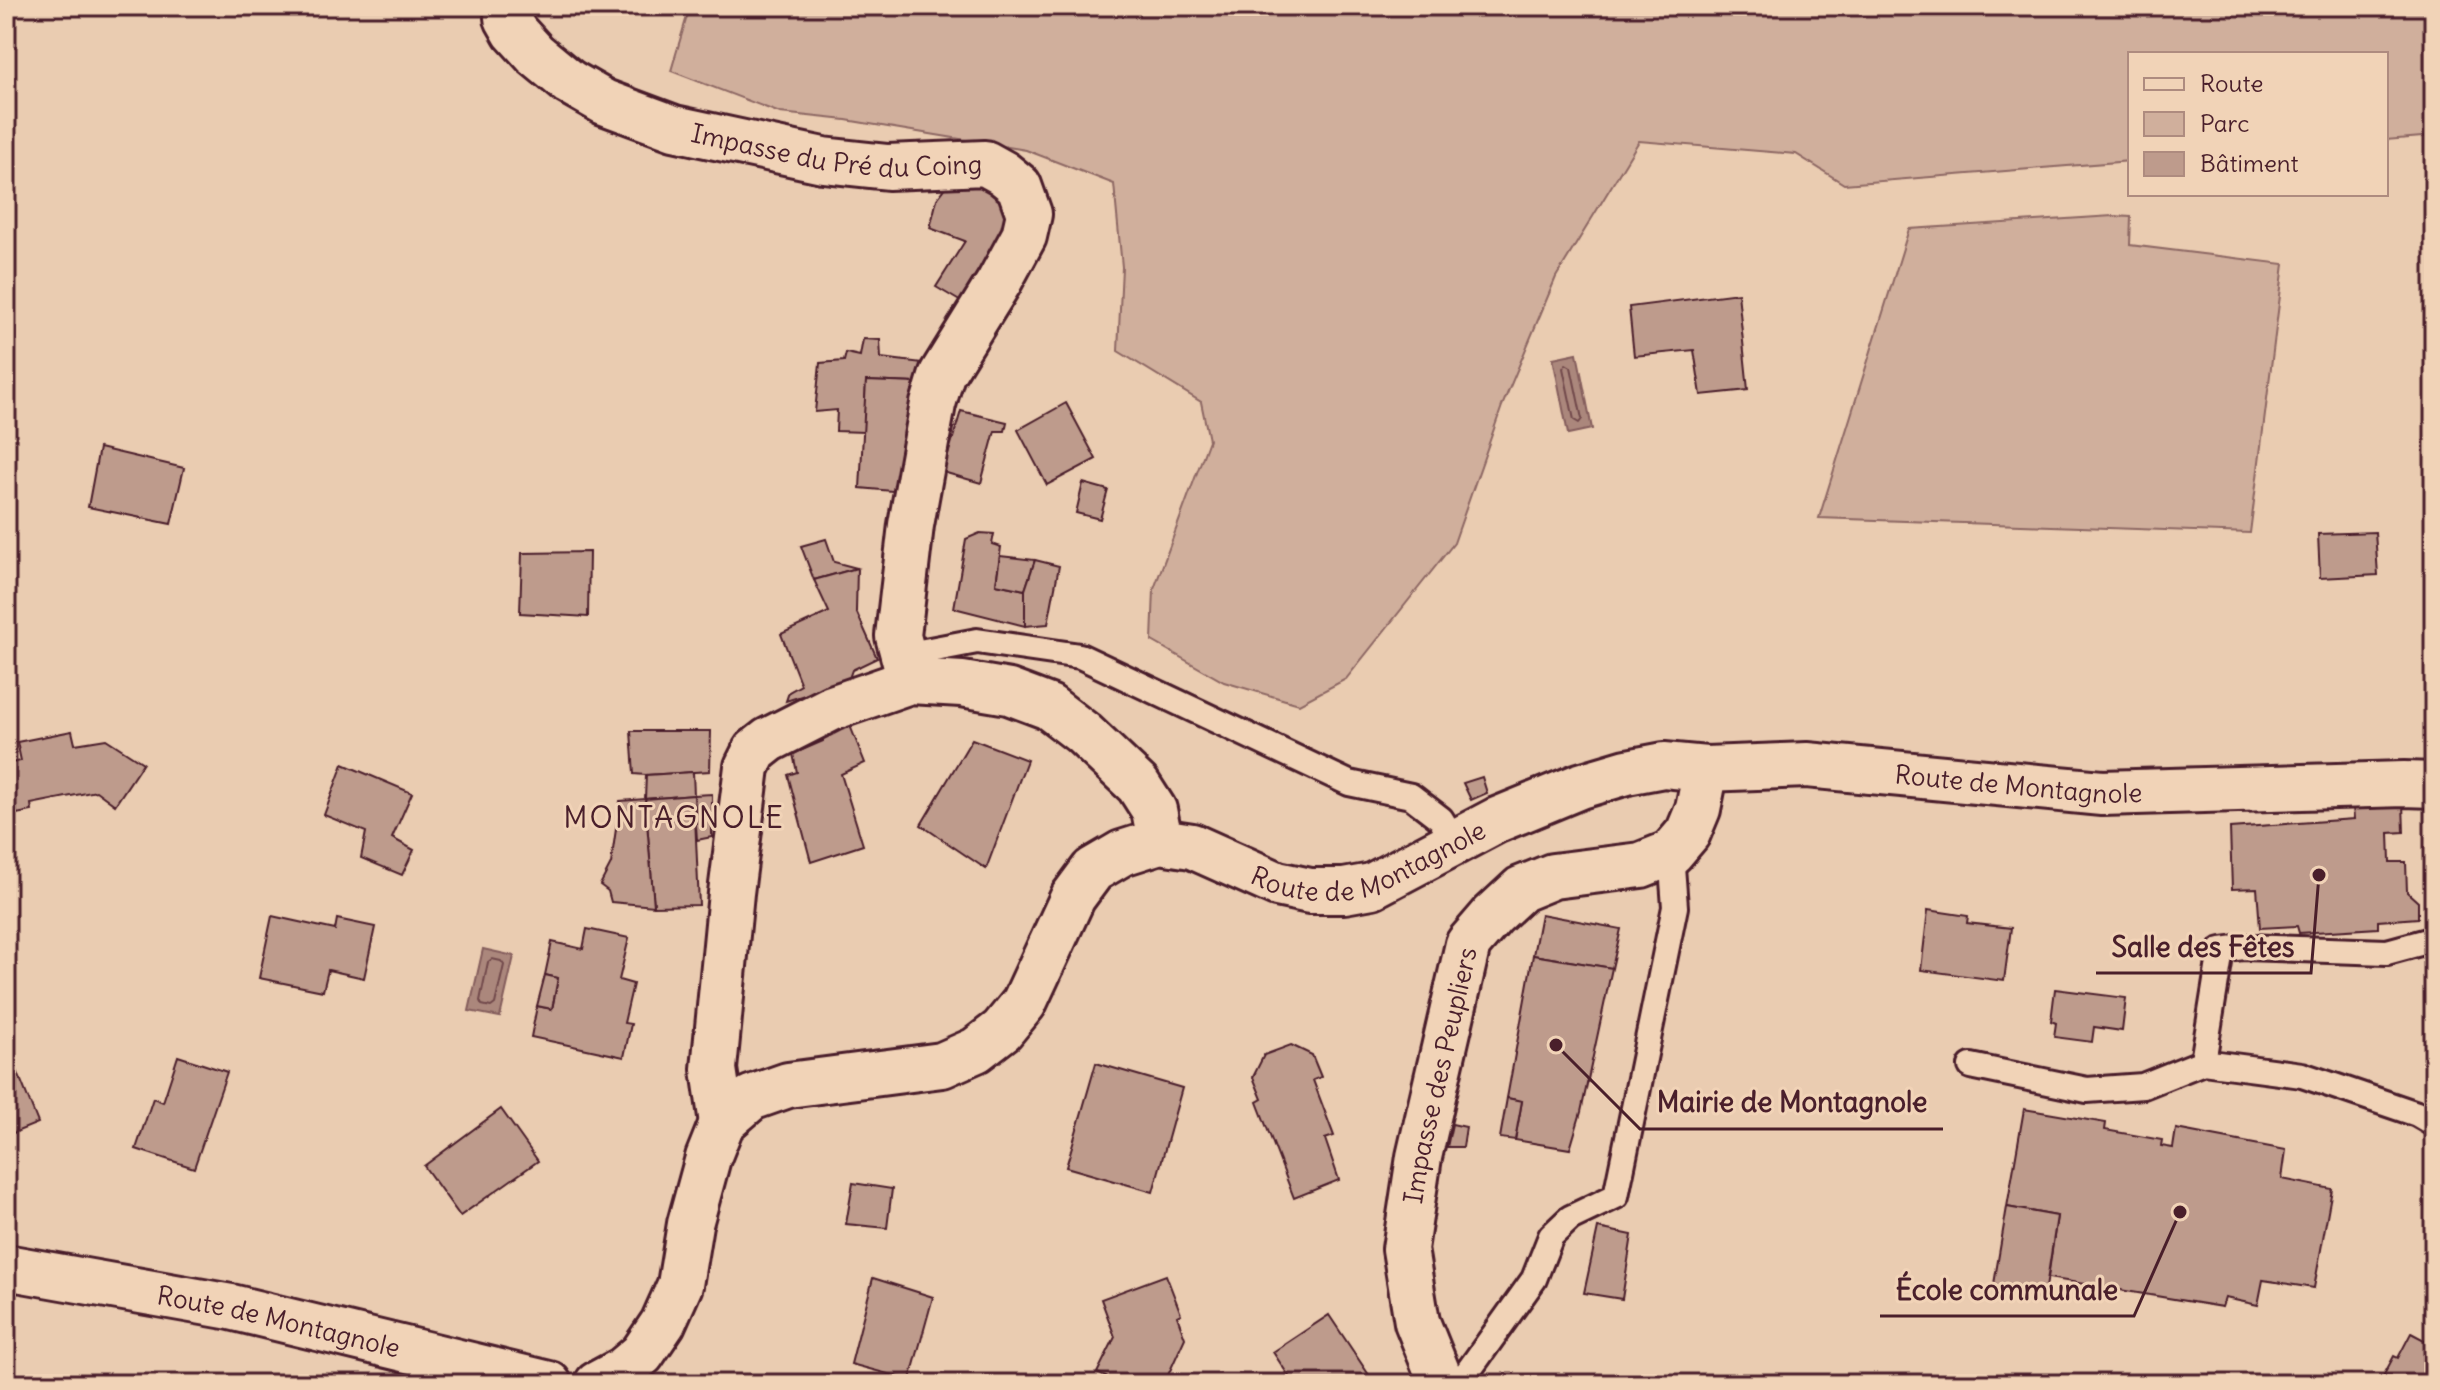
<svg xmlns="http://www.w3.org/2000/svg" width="2440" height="1390" font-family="Delius,sans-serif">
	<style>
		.green { fill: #d0af9c; stroke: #8d6764; stroke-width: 2 }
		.water { fill: #ab877c; stroke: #845d5c; stroke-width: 2 }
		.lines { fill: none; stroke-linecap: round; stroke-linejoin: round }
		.shore { stroke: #71494b; stroke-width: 2 }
		.building { fill: #be9b8c; stroke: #4a1f2b; stroke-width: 2 }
		.lane-casing { stroke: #4a1f2b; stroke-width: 30 }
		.street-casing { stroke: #4a1f2b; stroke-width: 50 }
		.secondary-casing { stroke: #4a1f2b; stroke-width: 50 }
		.lane { stroke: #f1d3b7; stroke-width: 24 }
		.street { stroke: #f1d3b7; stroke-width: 44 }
		.secondary { stroke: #f1d3b7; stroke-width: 44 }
		.labels { text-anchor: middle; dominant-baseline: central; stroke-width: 6; stroke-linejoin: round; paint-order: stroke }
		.street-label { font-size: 26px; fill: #4a1f2b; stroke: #f1d3b7 }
		.quarter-label { font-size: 30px; letter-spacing: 2px; fill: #4a1f2b; stroke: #f1d3b7 }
		.leader { fill: none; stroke: #4a1f2b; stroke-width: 3 }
		.callout-dot { fill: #4a1f2b; stroke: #f1d3b7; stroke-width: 3 }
		.callout-label { font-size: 28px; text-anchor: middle; font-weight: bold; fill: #4a1f2b; stroke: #f1d3b7; stroke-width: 6; stroke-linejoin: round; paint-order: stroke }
	</style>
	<rect width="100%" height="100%" fill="#eaccb1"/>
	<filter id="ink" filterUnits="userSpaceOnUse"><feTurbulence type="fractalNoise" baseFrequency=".0125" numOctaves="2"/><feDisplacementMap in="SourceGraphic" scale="16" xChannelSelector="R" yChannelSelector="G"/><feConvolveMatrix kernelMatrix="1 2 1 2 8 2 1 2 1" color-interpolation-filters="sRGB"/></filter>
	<g filter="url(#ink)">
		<g class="green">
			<path d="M 690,6 L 947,6 L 976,10 L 998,6 L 2434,6 L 2434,136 L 2386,140 L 2386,54 L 2130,54 L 2130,161 L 1844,184 L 1796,154 L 1639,141 L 1556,277 L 1502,406 L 1454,543 L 1346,679 L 1299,704 L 1224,682 L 1152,641 L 1154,589 L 1209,440 L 1201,402 L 1118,351 L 1122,267 L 1114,184 L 1026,150 L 846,120 L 780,113 L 671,71 Z"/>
			<path d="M 2113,216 L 2131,217 L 2130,245 L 2284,264 L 2250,533 L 1819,518 L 1909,229 Z"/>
		</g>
		<g class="water">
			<path d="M 1577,353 L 1592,429 L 1568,434 L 1553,358 Z"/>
			<path d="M 483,949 L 514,956 L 500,1017 L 469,1011 Z"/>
		</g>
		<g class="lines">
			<g class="shore">
				<path d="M 1566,364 L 1571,367 L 1582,419 L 1579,423 L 1574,420 L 1563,368 Z"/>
				<path d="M 492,959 L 501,961 L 504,965 L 495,1004 L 491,1007 L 482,1005 L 480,1001 L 488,962 Z"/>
			</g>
		</g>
		<g class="building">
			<path d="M 951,181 L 987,184 L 1022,212 L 963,303 L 936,287 L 965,241 L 930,228 L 937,199 Z"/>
			<path d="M 1738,293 L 1748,390 L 1701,395 L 1694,350 L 1634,356 L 1629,307 Z"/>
			<path d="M 863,339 L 880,340 L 881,358 L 923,363 L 916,383 L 866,381 L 864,432 L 836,431 L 837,410 L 815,412 L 820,363 L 844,361 L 846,353 L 860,356 Z"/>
			<path d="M 866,381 L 916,383 L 903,492 L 860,488 Z"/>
			<path d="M 1066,403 L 1096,459 L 1047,485 L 1018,430 Z"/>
			<path d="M 961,411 L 1007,422 L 1005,431 L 995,431 L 981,483 L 943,472 Z"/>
			<path d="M 99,448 L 184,468 L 171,524 L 88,507 Z"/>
			<path d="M 1083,483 L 1108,490 L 1100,519 L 1076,513 Z"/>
			<path d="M 2375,532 L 2378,575 L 2320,578 L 2318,534 Z"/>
			<path d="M 980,533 L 994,534 L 992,544 L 1001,547 L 996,584 L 1025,590 L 1025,626 L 954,608 L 966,539 Z"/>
			<path d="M 826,539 L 834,562 L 857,568 L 814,580 L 801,546 Z"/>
			<path d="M 589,552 L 588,617 L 520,613 L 522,553 Z"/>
			<path d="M 1000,556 L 1035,560 L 1025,590 L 996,584 Z"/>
			<path d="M 1035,560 L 1059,566 L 1048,624 L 1025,626 L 1025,590 Z"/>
			<path d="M 857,568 L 856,611 L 877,658 L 852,670 L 848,681 L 786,701 L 789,692 L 801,685 L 781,634 L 829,612 L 814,580 Z"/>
			<path d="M 849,723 L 865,763 L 841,774 L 863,845 L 811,862 L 788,775 L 797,772 L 793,754 L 823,741 L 823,732 Z"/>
			<path d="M 72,731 L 75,744 L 106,739 L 143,763 L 115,805 L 96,791 L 31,804 L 32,811 L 6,816 L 6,764 L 21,761 L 17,742 Z"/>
			<path d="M 631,731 L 711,731 L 710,771 L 646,775 L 634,774 Z"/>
			<path d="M 972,739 L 1027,760 L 986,869 L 921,825 Z"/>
			<path d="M 343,764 L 412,793 L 392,838 L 414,850 L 402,875 L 361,858 L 366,832 L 324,815 Z"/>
			<path d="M 693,772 L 694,795 L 645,799 L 646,775 Z"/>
			<path d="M 1482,777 L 1487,793 L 1471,800 L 1463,783 Z"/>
			<path d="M 712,794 L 712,837 L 697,840 L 694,795 Z"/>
			<path d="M 694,795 L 699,905 L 654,906 L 645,799 Z"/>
			<path d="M 645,799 L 654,906 L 611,902 L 608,891 L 600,885 L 611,864 L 620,801 Z"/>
			<path d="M 2403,803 L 2404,832 L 2389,833 L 2390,862 L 2406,862 L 2407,892 L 2418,902 L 2418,918 L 2378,921 L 2378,928 L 2299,933 L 2297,926 L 2260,928 L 2257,888 L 2232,889 L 2230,828 L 2354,819 L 2353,807 Z"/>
			<path d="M 1928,910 L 1968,916 L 1967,923 L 2011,928 L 2004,981 L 1921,970 Z"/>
			<path d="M 1541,914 L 1621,929 L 1612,968 L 1533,955 Z"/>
			<path d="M 272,916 L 335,930 L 337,919 L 375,927 L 364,978 L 328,970 L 323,991 L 259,978 Z"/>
			<path d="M 587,929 L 629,938 L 619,980 L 633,984 L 624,1023 L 631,1024 L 624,1057 L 531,1037 L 537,1006 L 552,1009 L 558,978 L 545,975 L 552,942 L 583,949 Z"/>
			<path d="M 1533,955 L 1612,968 L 1581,1112 L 1570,1149 L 1515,1140 L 1522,1101 L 1507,1098 Z"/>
			<path d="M 545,975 L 558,978 L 552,1009 L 537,1006 Z"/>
			<path d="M 2055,989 L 2126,998 L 2122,1031 L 2094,1027 L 2092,1042 L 2054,1037 L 2056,1023 L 2051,1021 Z"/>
			<path d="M 6,1043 L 38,1123 L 6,1136 Z"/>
			<path d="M 1291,1045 L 1312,1055 L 1321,1077 L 1313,1080 L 1334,1136 L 1325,1139 L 1339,1180 L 1294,1198 L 1257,1102 L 1262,1099 L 1253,1077 L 1264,1055 Z"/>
			<path d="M 178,1056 L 227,1072 L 194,1168 L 136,1149 L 153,1098 L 163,1102 Z"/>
			<path d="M 1096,1063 L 1182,1088 L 1153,1192 L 1066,1167 Z"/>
			<path d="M 1507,1098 L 1522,1101 L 1515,1140 L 1500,1138 Z"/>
			<path d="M 501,1109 L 538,1161 L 460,1216 L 424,1166 Z"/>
			<path d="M 2024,1109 L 2106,1123 L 2105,1130 L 2162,1140 L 2161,1146 L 2173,1148 L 2176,1129 L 2286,1150 L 2282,1179 L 2332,1189 L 2314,1288 L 2263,1280 L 2258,1305 L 2225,1298 L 2222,1307 L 2048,1278 L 2057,1216 L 2007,1207 Z"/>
			<path d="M 1452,1124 L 1466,1127 L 1463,1147 L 1447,1147 Z"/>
			<path d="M 853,1183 L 892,1189 L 887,1228 L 846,1224 Z"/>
			<path d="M 2007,1207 L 2057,1216 L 2044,1301 L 1993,1290 Z"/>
			<path d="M 1598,1228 L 1632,1235 L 1622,1299 L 1584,1293 Z"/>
			<path d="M 1166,1275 L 1181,1314 L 1177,1316 L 1185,1338 L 1164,1384 L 1121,1384 L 1097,1373 L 1115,1337 L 1101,1299 Z"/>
			<path d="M 873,1278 L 933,1297 L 910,1380 L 851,1364 Z"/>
			<path d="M 1329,1315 L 1375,1384 L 1294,1384 L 1273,1352 Z"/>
			<path d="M 2411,1333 L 2434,1345 L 2434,1384 L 2379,1384 L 2394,1356 L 2398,1358 Z"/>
		</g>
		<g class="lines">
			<g class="lane-casing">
				<g id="lane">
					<path d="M 904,655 L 977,641 L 1080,656 L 1349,783 L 1411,796 L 1441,819 L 1455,842"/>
					<path d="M 2203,1062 L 2221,950 L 2244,947 L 2387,952 L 2431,940 L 2434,937"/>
					<path d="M 1971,1066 L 2087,1090 L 2143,1086 L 2203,1062 L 2302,1075 L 2417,1114 L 2434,1124"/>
					<path d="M 1459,1384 L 1534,1279 L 1551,1236 L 1570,1218 L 1616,1196 L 1675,907 L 1671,853"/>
				</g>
			</g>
			<g class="street-casing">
				<g id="street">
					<path id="s1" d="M 508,6 L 507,18 L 515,32 L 535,54 L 569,82 L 604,102 L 674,128 L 823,160 L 888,167 L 985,163 L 1003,173 L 1019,186 L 1029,214 L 1024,236 L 999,282 L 942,374 L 933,404 L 911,525 L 898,636 L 910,681"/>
					<path d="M 722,1123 L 714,1069 L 731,893 L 747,767 L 755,751 L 769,740 L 832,708 L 910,681 L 962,684 L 1009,692 L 1049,707 L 1083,733 L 1138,785 L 1154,810 L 1160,841"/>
					<path id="s2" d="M 1442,1384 L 1417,1322 L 1405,1249 L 1419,1157 L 1468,944 L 1493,915 L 1521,889 L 1553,876 L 1641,865 L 1671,853 L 1688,833 L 1698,809 L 1706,769"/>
				</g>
			</g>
			<g class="secondary-casing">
				<g id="secondary">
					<path id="s3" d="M 6,1267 L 231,1307 L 549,1384"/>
					<path id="s4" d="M 597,1384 L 623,1370 L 642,1354 L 663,1323 L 680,1285 L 690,1224 L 708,1158 L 722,1123 L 751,1098 L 788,1085 L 942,1065 L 976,1050 L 1002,1030 L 1024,1003 L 1073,897 L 1093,870 L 1122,853 L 1160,841 L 1192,846 L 1277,884 L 1310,891 L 1344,891 L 1372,886 L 1497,820 L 1580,786 L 1627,772 L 1664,765 L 1706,769 L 1807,765 L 2102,793 L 2404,784 L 2434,785"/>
				</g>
			</g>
			<use href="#lane" class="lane"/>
			<use href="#street" class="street"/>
			<use href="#secondary" class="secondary"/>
		</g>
	</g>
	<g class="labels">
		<g class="street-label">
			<text stroke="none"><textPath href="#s1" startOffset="382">Impasse du Pré du Coing</textPath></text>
			<text stroke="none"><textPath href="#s4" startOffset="1758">Route de Montagnole</textPath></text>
			<text stroke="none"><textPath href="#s4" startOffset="1086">Route de Montagnole</textPath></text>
			<text stroke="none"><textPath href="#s2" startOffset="318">Impasse des Peupliers</textPath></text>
			<text stroke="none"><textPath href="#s3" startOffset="278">Route de Montagnole</textPath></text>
		</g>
		<g class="quarter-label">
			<text x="674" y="817">MONTAGNOLE</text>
		</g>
	</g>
	<path class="leader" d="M2319 875L2311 973H2096M1556 1045L1640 1129H1943M2180 1212L2134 1316H1880"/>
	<g class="callout-dot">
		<circle cx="2319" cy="875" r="8"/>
		<circle cx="1556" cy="1045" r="8"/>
		<circle cx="2180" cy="1212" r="8"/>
	</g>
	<g class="callout-label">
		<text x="2203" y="957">Salle des Fêtes</text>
		<text x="1792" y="1112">Mairie de Montagnole</text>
		<text x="2007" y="1300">École communale</text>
	</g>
	<rect width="2440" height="1390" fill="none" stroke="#f1d3b7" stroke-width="32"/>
	<rect x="16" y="16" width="2408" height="1358" fill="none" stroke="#4a1f2b" stroke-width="3" filter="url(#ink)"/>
	<rect x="2128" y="52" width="260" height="144" fill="#f1d3b7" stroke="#ae8b7f" stroke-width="2"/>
	<rect x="2144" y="78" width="40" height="12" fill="#f1d3b7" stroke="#ae8b7f" stroke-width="2"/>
	<text x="2200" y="92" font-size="24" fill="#4a1f2b">Route</text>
	<rect x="2144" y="112" width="40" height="24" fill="#d0af9c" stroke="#ae8b7f" stroke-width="2"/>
	<text x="2200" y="132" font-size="24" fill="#4a1f2b">Parc</text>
	<rect x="2144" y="152" width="40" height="24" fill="#be9b8c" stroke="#ae8b7f" stroke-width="2"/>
	<text x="2200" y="172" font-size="24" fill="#4a1f2b">Bâtiment</text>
</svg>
